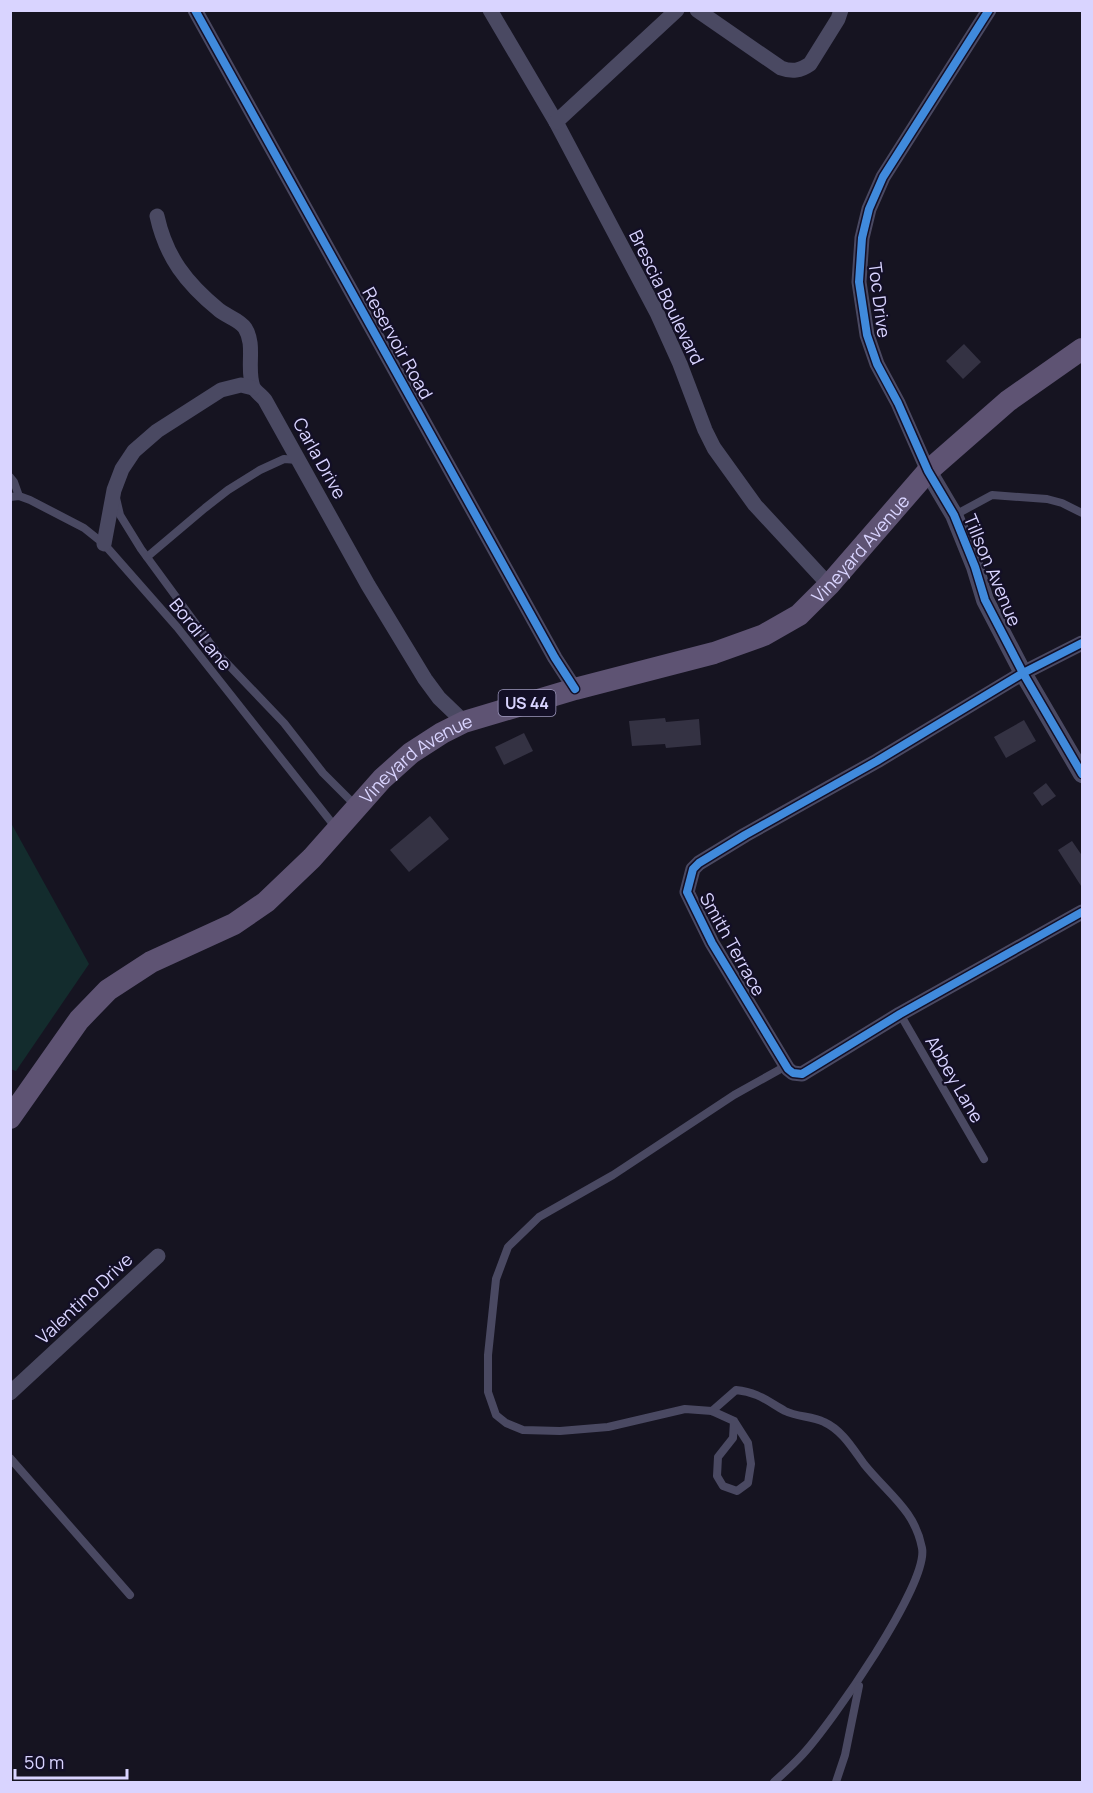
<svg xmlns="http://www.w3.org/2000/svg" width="1093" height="1793" font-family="Manrope,sans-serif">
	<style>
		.green { fill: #132c2d }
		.building { fill: #343243 }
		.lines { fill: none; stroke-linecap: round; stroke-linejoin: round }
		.service { stroke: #4a4962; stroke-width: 8 }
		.minor { stroke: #4a4962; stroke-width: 15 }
		.tertiary { stroke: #4a4962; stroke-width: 18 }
		.primary { stroke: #5e5373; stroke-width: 22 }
		.cycleway-casing { stroke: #130f26; stroke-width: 11 }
		.cycleway { stroke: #408adc; stroke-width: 8 }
		.labels { text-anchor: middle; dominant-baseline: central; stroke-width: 4.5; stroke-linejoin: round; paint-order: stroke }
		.shield { fill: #130f26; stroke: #9e99be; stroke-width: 1.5 }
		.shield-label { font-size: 16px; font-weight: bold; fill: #d9d4ff }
		.street-label { font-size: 18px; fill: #d9d4ff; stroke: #130f26 }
	</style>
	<rect width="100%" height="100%" fill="#161421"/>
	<path class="green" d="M 11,823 L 89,964 L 16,1071 L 10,1069 Z"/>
	<g class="building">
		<path d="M 964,344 L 981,362 L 963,379 L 946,361 Z"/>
		<path d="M 665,718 L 666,722 L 699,719 L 701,745 L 666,748 L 665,744 L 632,746 L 629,721 Z"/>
		<path d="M 1024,720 L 1036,741 L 1006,758 L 994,737 Z"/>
		<path d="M 524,733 L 533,751 L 504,765 L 495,747 Z"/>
		<path d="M 1046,783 L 1056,796 L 1042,806 L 1033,793 Z"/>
		<path d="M 430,816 L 449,839 L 409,872 L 390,850 Z"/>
		<path d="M 1072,841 L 1083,857 L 1083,889 L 1058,850 Z"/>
	</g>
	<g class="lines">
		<g class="service">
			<path d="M 10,477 L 14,482 L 19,496"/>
			<path d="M 10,497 L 19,496 L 30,500 L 84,528 L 104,544 L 177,627 L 336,828"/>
			<path d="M 116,498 L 120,515 L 141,549 L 218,654 L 284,723 L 323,773 L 356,806"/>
			<path d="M 955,515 L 992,495 L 1047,499 L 1062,503 L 1082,513"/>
			<path d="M 147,557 L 205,508 L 228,490 L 260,470 L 284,459 L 298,460"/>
			<path d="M 900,1014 L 984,1159"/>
			<path d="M 712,1411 L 736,1390 C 758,1392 767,1401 785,1411 C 797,1417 812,1416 824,1422 C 842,1430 853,1449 864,1464 C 887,1493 915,1510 922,1548 C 929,1584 830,1725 803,1754 C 794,1764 784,1773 774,1782"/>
			<path d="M 734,1421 L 733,1438 L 718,1457 L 717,1476 L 723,1486 L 737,1491 L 748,1483 L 751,1464 L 748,1443 L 734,1421 L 712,1411 L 685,1409 L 608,1427 L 560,1431 L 523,1430 L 506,1423 L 496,1415 L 488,1392 L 488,1355 L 496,1279 L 508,1247 L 539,1217 L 613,1175 L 734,1095 L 786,1066"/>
			<path d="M 10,1458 L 130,1595"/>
			<path d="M 836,1782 L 845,1755 L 859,1686"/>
		</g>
		<g class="minor">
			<path d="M 195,10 L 555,658 L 575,689"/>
			<path d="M 490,10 L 556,122 L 657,313 L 680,364 L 705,430 L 714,448 L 755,505 L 829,585"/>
			<path d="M 697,10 L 781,68 C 792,72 800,71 810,64 L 838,19 L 841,10"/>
			<path d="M 556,122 L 677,10"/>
			<path d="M 157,216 C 166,257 186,283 219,310 C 226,316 240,320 245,328 C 256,345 246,368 253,387 C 255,391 262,396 265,400 L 368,585 L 425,679 L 439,698 L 464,722"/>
			<path d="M 928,471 L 898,403 L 877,364 L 867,335 L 859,282 L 862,238 L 869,209 L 883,177 L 989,10"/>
			<path d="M 104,544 L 114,490 L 122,469 L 134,451 L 157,431 L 221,390 L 241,385 L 253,388"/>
			<path d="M 1082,643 L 1023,673 L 877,761 L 745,835 L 699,863 L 693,869 L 687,892 L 712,943 L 788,1069 L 793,1073 L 802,1074 L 900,1014 L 1082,912"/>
			<path d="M 10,1393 L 158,1256"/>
		</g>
		<path class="tertiary" d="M 928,471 L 954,515 L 975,567 L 985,600 L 1023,673 L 1082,774"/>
		<path class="primary" id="s1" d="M 10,1118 L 79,1020 L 108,990 L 151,962 L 234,924 L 266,902 L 312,858 L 382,779 L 411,753 L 442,733 L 464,722 L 575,689 L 714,653 L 764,635 L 799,615 L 829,585 L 928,471 L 1008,401 L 1082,349"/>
		<g class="cycleway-casing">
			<g id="cycleway">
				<path d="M 195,10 L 555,658 L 575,689"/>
				<path d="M 989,10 L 883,177 L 869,209 L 862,238 L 859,282 L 867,335 L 877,364 L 898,403 L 928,471 L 954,515 L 975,567 L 985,600 L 1023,673 L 1082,774"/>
				<path d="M 1082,643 L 1023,673 L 877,761 L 745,835 L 699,863 L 693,869 L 687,892 L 712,943 L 788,1069 L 793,1073 L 802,1074 L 900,1014 L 1082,912"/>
			</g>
		</g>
		<use href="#cycleway" class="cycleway"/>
	</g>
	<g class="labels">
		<rect class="shield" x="498.5" y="690" width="57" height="26" rx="4.5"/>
		<g class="shield-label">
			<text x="527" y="703">US 44</text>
		</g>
		<g class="street-label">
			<text transform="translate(667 297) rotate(64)">Brescia Boulevard</text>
			<text transform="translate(880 300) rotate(83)">Toc Drive</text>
			<text transform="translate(398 343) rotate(61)">Reservoir Road</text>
			<text transform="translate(320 458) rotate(61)">Carla Drive</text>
			<text stroke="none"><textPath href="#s1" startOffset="1056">Vineyard Avenue</textPath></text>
			<text transform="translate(993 570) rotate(67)">Tillson Avenue</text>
			<text transform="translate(201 634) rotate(51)">Bordi Lane</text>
			<text stroke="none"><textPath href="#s1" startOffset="552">Vineyard Avenue</textPath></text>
			<text transform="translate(733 944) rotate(61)">Smith Terrace</text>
			<text transform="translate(955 1079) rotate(60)">Abbey Lane</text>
			<text transform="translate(84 1298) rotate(-43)">Valentino Drive</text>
		</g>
	</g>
	<rect width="1093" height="1793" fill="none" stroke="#d9d4ff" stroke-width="24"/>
	<path d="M15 1769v9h112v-9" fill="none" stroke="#d9d4ff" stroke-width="3"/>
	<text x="24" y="1769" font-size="18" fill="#d9d4ff" stroke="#130f26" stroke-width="4.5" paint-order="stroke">50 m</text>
</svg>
